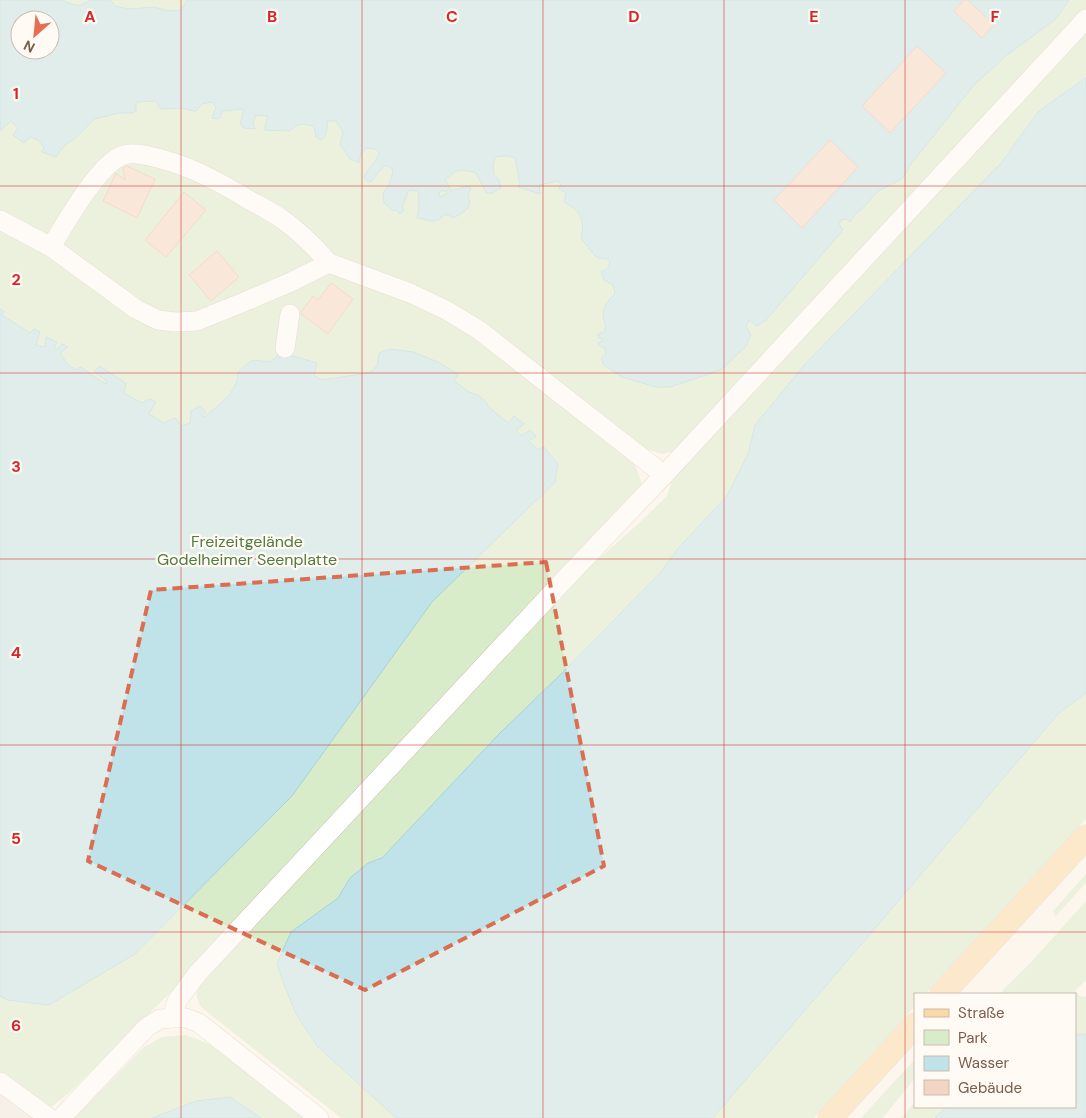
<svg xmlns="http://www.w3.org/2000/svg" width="1086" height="1118" font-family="'DM Sans',sans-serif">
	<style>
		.industrial { fill: #efe9e4 }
		.green { fill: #d8ecc9; fill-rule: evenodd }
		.water { fill: #bfe3e8; stroke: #a5d3da; fill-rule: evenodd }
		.building { fill: #f3d5c3; stroke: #e6bba3 }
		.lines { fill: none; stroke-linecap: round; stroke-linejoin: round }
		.minor-casing { stroke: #d1beb0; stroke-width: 20 }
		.major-casing { stroke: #dad1cd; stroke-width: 25 }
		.minor { stroke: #fff; stroke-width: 19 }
		.major { stroke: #fbd9a5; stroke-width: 24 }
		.marked { fill: none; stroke: #dc6d51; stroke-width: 4; stroke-dasharray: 10 6; stroke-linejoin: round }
		.grid { fill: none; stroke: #d62828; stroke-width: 1; stroke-opacity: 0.55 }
		.labels { text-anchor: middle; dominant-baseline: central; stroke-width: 4.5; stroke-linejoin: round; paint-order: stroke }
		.park-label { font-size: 16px; fill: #537a41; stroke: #fffaf3 }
		.grid-label { font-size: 16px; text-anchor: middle; font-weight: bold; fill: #d62828; stroke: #fffaf3; stroke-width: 4.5; stroke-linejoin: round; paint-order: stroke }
	</style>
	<rect width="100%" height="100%" fill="#fdf6ec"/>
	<path class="industrial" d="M 0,1095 L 32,1118 L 0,1118 Z"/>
	<g class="green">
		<path d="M 0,0 L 1086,0 L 1086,13 L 680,450 L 662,454 L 643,448 L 633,459 L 642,484 L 188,975 L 68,1094 L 51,1107 L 0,1072 ZM 20,20 L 50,20 L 50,50 L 20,50 Z"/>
		<path d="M 1086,28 L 1086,76 L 1038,112 L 1001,163 L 755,425 L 748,454 L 727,496 L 680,546 L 660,573 L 561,674 L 499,734 L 382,858 L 368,863 L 350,878 L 338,898 L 291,932 L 277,963 L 296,1014 L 317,1046 L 396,1118 L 341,1118 L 201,1007 C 194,994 197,991 203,979 L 562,591 L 638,524 L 667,496 L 672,480 L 680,466 Z"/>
		<path d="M 1086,693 L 1086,819 L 926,994 L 915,994 L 915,1006 L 814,1118 L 713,1118 L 1059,713 Z"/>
		<path d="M 1086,874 L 1086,883 L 1055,917 L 1053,911 Z"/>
		<path d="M 1086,901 L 1086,980 L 1075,991 L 1082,997 L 1086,996 L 1086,1034 L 1075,1035 L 1075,994 L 1002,994 L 1003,990 L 1032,961 Z"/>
		<path d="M 186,1035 L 212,1045 L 305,1118 L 261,1118 L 230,1097 L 196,1101 L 152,1118 L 74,1118 L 144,1047 L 162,1037 Z"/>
		<path d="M 915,1059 L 915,1078 L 883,1118 L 861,1118 Z"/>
		<path d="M 915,1102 L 915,1107 L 947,1107 L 935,1118 L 901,1118 Z"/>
	</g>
	<g class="water">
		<path d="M 0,0 L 63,0 C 72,5 81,9 89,0 L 110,0 L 115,6 L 128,9 L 154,7 L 169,11 L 181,10 L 187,0 L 1069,0 L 1056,19 L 1006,56 L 974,85 L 911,164 L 902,179 L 878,191 L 862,209 L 855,214 L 850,222 L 847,219 L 841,220 L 839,224 L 843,230 L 766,320 L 757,326 L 749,320 L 746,326 L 751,335 L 746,346 L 721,370 L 670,387 L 656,387 L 622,377 L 604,365 L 601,358 L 606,354 L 605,349 L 600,346 L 598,343 L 602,341 L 603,339 L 598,338 L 598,334 L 604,332 C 607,322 604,324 603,316 C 603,305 609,300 615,294 L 613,285 L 604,280 L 601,271 C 607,270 609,268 610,262 L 608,259 L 599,258 L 595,256 L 581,238 C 584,226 583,214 572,207 C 569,205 567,204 564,202 L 566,193 L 559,189 L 561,185 L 559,181 L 539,185 L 540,194 L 518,187 L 520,184 L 515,158 C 509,155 502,156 495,157 L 493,166 L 494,175 L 499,180 L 501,188 L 492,193 L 486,193 L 483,186 L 476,173 C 459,168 457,169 445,180 L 451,189 L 445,192 L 442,190 L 439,193 L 440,197 L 453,190 L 469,186 L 471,189 L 468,194 C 468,195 470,201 470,203 C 469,210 459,215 453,218 L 449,215 L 444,215 C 435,225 429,220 417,218 L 419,207 L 418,191 L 409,190 L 403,205 L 403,211 L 400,214 L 396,210 L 393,211 L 384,203 L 383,193 C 389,185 392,178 393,169 L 386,165 L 378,172 L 373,180 L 369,182 L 364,178 C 367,168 377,162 379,153 L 375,149 L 366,148 L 361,153 L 359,163 L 350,159 L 340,145 L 343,132 L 336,121 L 328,121 C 327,128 327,136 321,140 L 316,137 L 314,126 C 302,124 299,122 290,131 L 264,130 L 268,116 L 256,115 L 253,123 L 255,129 L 244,128 L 240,124 L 244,109 C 236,109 230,111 222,111 L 220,118 L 217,119 L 212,118 L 216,107 L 212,102 L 202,104 L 196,111 L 194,111 L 180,108 L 161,109 L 156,101 L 136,102 L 136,111 L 132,113 L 119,113 L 95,119 L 74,139 L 64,146 L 56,157 L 42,152 L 44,148 L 39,141 L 31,137 L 24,143 L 13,135 L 18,128 L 11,121 L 1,130 L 0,130 ZM 20,20 L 50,20 L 50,50 L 20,50 Z"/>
		<path d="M 1086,77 L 1086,693 L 1059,713 L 713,1118 L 396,1118 L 317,1046 L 296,1014 L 283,982 L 277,963 L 291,932 L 338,898 L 350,878 L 368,863 L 382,858 L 499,734 L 561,674 L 660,573 L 680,546 L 727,496 L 748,454 L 755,425 L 806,363 L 1001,163 L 1038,112 Z"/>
		<path d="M 0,309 L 4,311 L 2,315 L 30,333 L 34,329 L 40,332 L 36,345 L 45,347 L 46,337 L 57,342 L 54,348 L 56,350 L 62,344 L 68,347 L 60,353 L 68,365 L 77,370 L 80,367 C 90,372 96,379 106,384 L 107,381 L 94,372 L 99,366 L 126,383 L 124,393 L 142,403 L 150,399 L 156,402 L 149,414 L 164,423 L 175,418 L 182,426 L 190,423 L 191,411 L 200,406 L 206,412 L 201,416 L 204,417 C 218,405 238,393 238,372 L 252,360 L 270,362 L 280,354 L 291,354 L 293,356 L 317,363 L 314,375 L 321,380 L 369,373 L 377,366 L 379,353 L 390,349 L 413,352 L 438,362 L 458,374 L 454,381 L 469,392 L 478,395 L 486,402 L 489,407 L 508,423 L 514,416 L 524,424 L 516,430 L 522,436 L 530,430 L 536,436 L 529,441 L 538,450 L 544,447 L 558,464 L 555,482 L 432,602 L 292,796 L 135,954 L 49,1005 L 7,1000 L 0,996 Z"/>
		<path d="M 1086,1034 L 1086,1118 L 935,1118 L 946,1107 L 1075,1107 L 1075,1035 Z"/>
		<path d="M 230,1097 L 261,1118 L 152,1118 L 196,1101 Z"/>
	</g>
	<g class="building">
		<path d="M 964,0 L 968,0 L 994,25 L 982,38 L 954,11 Z"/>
		<path d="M 917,46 L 946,73 L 890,133 L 862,106 Z"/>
		<path d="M 830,140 L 858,167 L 802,228 L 774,200 Z"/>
		<path d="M 127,166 L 155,179 L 137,218 L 103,201 L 116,173 L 125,180 L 123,168 Z"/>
		<path d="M 184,192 L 206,210 L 166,257 L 145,240 Z"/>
		<path d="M 217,251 L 239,277 L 211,301 L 189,275 Z"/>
		<path d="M 331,283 L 353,299 L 328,334 L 301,314 L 301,312 L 313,296 L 318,300 Z"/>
	</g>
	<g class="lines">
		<g class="minor-casing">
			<g id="minor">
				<path d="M 0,220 L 51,247 L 136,309 L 158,320 L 175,322 L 197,321 L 244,302 L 291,282 L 329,263 L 410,293 L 446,310 L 479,330 L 664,475"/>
				<path d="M 51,247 C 65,224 96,169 119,157 C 129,152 138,154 149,156 C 187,164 216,180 249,200 C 260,206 272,212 282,219 C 300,232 315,247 329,263"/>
				<path d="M 285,348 L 290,314"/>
				<path d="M 172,1018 L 186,1018 L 199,1023 L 319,1118"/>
				<path d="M 0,1082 L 49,1118"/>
				<path d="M 61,1118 L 147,1027 L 160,1019 L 172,1018 L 177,1001 L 198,973 L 565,579 L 664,475 L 1086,19"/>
			</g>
		</g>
		<g class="major-casing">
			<g id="major">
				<path d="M 942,994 L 1086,837"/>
				<path d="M 830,1118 L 915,1025"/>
			</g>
		</g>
		<use href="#minor" class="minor"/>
		<use href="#major" class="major"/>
	</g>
	<path d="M0 0H1086V1118H0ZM 546,562 L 604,866 L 365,990 L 88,861 L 151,590 Z" fill="#fdf6ec" fill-opacity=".55" fill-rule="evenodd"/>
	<path class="marked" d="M 546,562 L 604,866 L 365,990 L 88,861 L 151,590 Z"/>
	<path class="grid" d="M 181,0 L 181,1118M 362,0 L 362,1118M 543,0 L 543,1118M 724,0 L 724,1118M 905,0 L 905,1118M 0,186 L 1086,186M 0,373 L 1086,373M 0,559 L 1086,559M 0,745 L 1086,745M 0,932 L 1086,932"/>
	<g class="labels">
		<g class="park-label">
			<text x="247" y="541">Freizeitgelände<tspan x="247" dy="18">Godelheimer Seenplatte</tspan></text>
		</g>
	</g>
	<g class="grid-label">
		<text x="90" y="22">A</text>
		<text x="272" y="22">B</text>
		<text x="452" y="22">C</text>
		<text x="634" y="22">D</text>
		<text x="814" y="22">E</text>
		<text x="995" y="22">F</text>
		<text x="16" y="99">1</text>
		<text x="16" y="285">2</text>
		<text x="16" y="472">3</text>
		<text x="16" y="658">4</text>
		<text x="16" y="844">5</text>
		<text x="16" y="1031">6</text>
	</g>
	<rect x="914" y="993" width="162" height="115" fill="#fffaf3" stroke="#cabbb1"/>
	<rect x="924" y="1009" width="25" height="8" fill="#fbd9a5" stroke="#cabbb1"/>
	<text x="958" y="1018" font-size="15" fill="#7a5c4d">Straße</text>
	<rect x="924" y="1030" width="25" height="15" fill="#d8ecc9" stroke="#cabbb1"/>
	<text x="958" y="1043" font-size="15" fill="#7a5c4d">Park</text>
	<rect x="924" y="1056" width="25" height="15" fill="#bfe3e8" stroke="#cabbb1"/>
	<text x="958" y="1068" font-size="15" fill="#7a5c4d">Wasser</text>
	<rect x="924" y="1080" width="25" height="15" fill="#f3d5c3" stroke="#cabbb1"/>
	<text x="958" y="1093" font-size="15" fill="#7a5c4d">Gebäude</text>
	<g transform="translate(35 35) rotate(207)"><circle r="24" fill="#fffaf3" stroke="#cabbb1"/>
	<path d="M0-4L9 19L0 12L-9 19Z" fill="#e76f51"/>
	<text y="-8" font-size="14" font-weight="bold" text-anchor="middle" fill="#7a5c4d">N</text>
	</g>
</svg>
